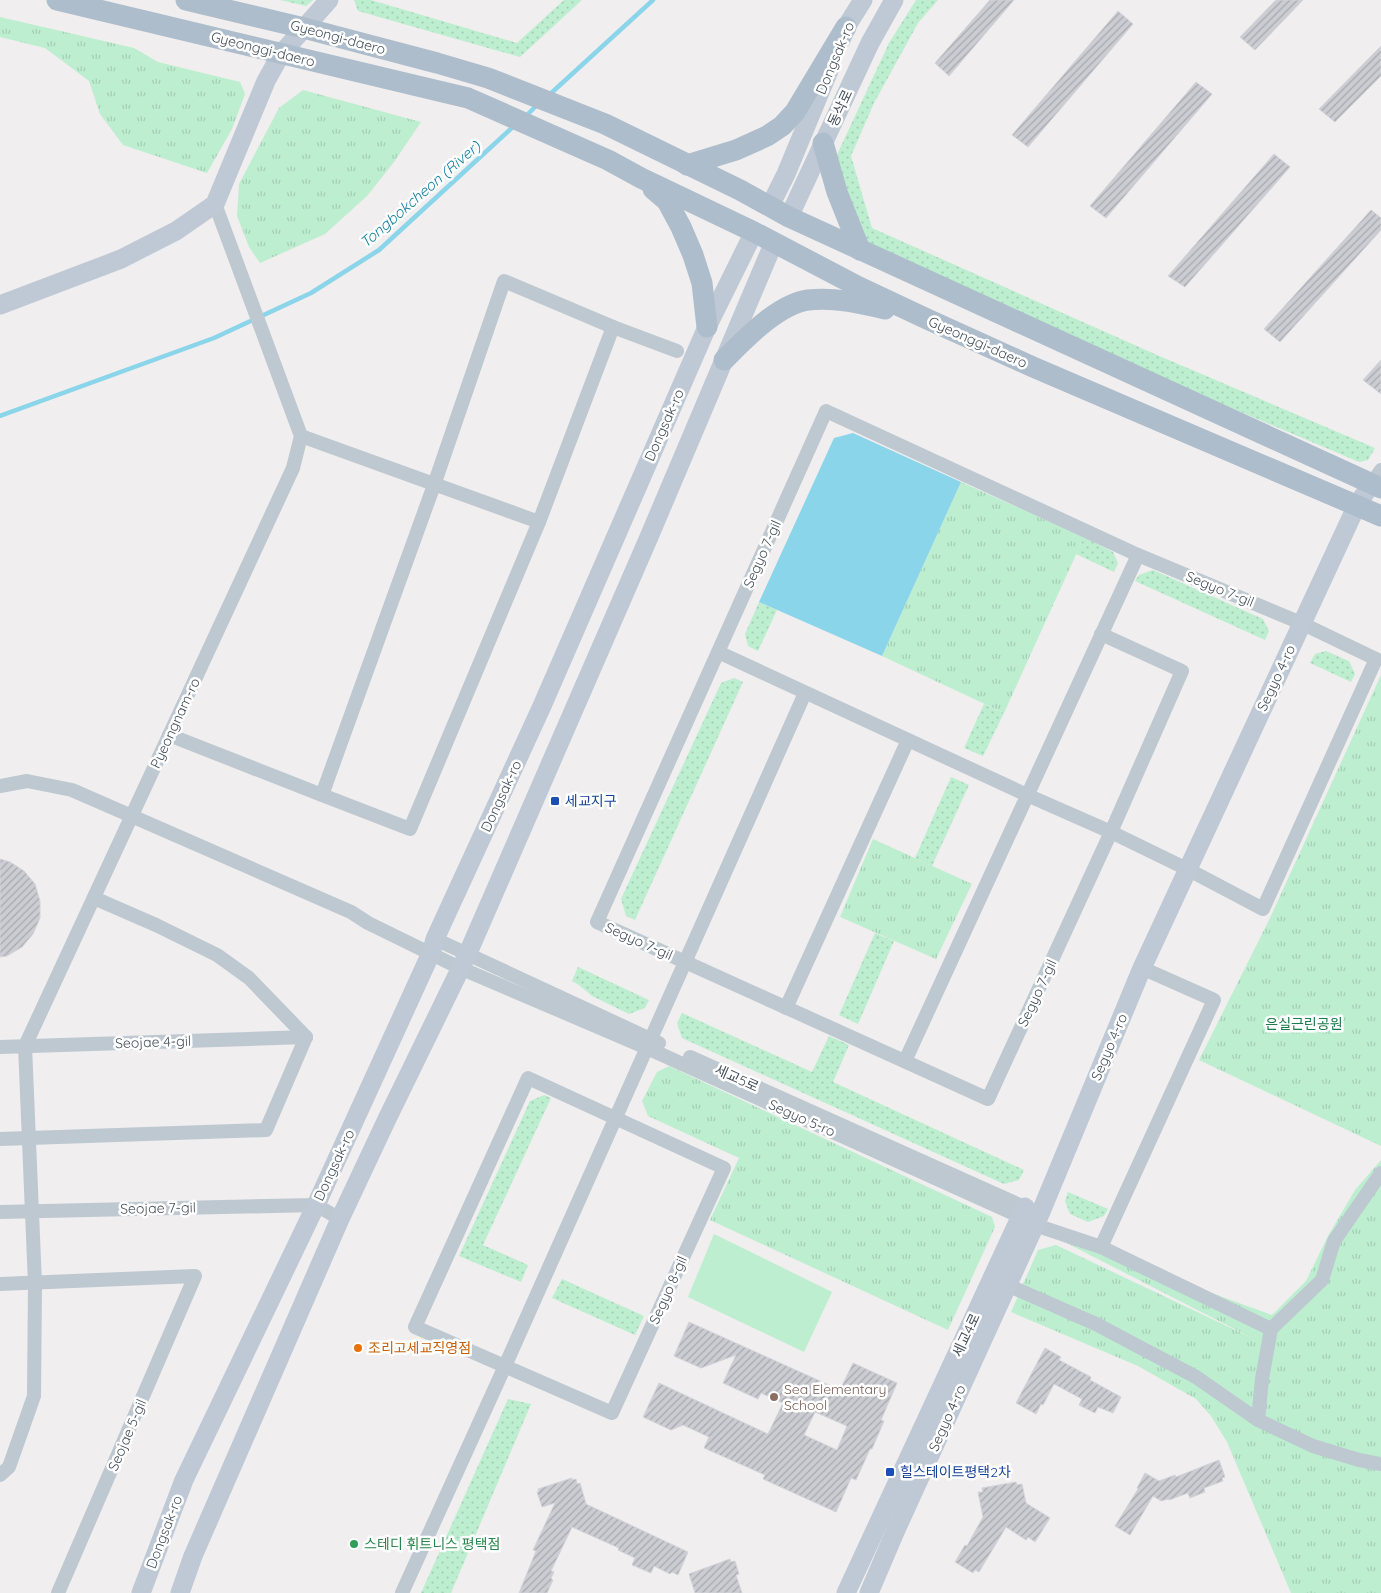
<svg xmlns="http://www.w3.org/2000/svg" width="1381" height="1593" font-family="Quicksand,'Noto Sans KR',sans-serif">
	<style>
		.grass { fill: url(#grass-dots) }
		.park { fill: url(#park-tufts) }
		.garden { fill: #bdeed0 }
		.water { fill: #8ad5ea }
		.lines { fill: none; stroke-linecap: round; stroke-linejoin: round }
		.stream { stroke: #8ad5ea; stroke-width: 4.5 }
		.building { fill: url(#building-hatch); stroke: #d2d4d9; fill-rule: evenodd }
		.street { stroke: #bec8d0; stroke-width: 14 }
		.secondary { stroke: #bfc9d5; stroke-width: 19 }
		.primary { stroke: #aebdcc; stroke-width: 21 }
		.transit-dot { fill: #1a4fb4; stroke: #fff; stroke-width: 2 }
		.food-dot { fill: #e8710a; stroke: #fff; stroke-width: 2 }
		.education-dot { fill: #8d6e63; stroke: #fff; stroke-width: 2 }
		.leisure-dot { fill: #2e9e5b; stroke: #fff; stroke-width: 2 }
		.labels { text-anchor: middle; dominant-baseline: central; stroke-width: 5; stroke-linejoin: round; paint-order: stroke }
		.street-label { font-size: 14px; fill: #46515b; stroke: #fff }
		.transit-label { font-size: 14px; fill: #164399; stroke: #fff; text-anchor: start }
		.park-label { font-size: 14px; fill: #197b4a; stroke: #fff }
		.food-label { font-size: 14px; fill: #c56008; stroke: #fff; text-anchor: start }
		.education-label { font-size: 14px; fill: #785e54; stroke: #fff; text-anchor: start }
		.leisure-label { font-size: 14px; fill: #27864d; stroke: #fff; text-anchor: start }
		.water-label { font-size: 15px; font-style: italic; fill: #0f7f9e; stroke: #fff }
	</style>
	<defs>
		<pattern id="grass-dots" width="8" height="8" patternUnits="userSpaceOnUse" patternTransform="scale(1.25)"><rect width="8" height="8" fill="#bdeed0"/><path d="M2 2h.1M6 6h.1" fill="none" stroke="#a4ceb5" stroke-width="1.8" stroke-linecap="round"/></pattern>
		<pattern id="park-tufts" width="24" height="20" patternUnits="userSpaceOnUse" patternTransform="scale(1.25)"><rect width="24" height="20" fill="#bdeed0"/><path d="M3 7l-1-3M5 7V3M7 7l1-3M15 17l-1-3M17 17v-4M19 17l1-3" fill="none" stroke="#a4ceb5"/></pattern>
		<pattern id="building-hatch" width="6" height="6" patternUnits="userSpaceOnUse" patternTransform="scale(1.25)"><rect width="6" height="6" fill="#cbcdd3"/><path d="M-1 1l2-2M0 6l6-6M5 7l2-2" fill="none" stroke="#a7a9ae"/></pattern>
	</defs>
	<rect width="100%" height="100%" fill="#f0eeee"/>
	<g class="grass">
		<path d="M 280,0 L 313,0 L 306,6 Z"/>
		<path d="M 354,0 L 371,0 L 517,43 L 564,0 L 582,0 L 520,57 L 358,11 Z"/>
		<path d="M 916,0 L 938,0 L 918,23 L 874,103 L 851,156 L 872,228 L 1157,355 L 1375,448 L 1368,460 L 1359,462 L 1118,360 L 864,241 L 835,159 L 889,43 Z"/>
		<path d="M 1084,537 L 1113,552 L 1118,563 L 1114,572 L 1076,554 Z"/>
		<path d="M 1153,570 L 1263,619 L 1269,631 L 1265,640 L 1135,581 L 1139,575 Z"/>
		<path d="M 759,602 L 777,610 L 758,651 L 748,646 L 745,634 Z"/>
		<path d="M 1326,651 L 1349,661 L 1355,674 L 1351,682 L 1310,663 L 1315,654 Z"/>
		<path d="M 734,678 L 743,682 L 635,920 L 626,916 L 621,899 L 721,683 Z"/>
		<path d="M 984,704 L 1004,713 L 983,756 L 964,748 Z"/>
		<path d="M 951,777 L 969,785 L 932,866 L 915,858 Z"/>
		<path d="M 875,933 L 894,941 L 858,1024 L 839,1015 Z"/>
		<path d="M 578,967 L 649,1000 L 645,1008 L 629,1014 L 592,996 L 579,985 L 572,981 Z"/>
		<path d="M 682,1013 L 812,1072 L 829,1036 L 849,1045 L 833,1082 L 1024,1170 L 1019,1180 L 1004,1184 L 682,1038 L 677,1023 Z"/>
		<path d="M 544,1095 L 551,1098 L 483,1245 L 528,1265 L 521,1282 L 459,1256 L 530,1101 Z"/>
		<path d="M 1068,1192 L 1108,1209 L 1104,1216 L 1088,1222 L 1070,1214 L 1065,1201 Z"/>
		<path d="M 562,1279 L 644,1316 L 635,1335 L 552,1298 Z"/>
		<path d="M 508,1399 L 531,1404 L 451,1593 L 421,1593 Z"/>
	</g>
	<g class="park">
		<path d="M 0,17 L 134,48 L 158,62 L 240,82 L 245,94 L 232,129 L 207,173 L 123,145 L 100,114 L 89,81 L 45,48 L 0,37 Z"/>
		<path d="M 303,90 L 421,122 L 394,162 L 367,196 L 325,234 L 260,263 L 249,247 L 237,216 L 239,184 L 279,108 Z"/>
		<path d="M 961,482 L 1084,537 L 1004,713 L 882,656 Z"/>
		<path d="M 1381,675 L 1381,1146 L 1199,1060 L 1270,918 Z"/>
		<path d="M 873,839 L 972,884 L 936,959 L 840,917 Z"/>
		<path d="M 669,1066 L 992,1217 L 995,1227 L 948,1330 L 710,1220 L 739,1158 L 648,1116 L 642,1101 L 657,1072 Z"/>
		<path d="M 1381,1160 L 1381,1593 L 1291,1593 L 1227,1442 L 1211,1416 L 1196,1399 L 1138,1366 L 1011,1312 L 1038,1250 L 1056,1245 L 1252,1338 L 1049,1234 L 1272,1315 L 1306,1281 L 1328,1236 L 1355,1190 Z"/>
	</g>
	<path class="garden" d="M 714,1234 L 832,1292 L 804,1352 L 688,1297 Z"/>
	<path class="water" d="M 853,433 L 961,482 L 882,656 L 759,602 L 834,438 Z"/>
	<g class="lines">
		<g class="stream">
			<path d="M 548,96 L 653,0"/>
			<path d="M 526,116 L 538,104"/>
			<path d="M 0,416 L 214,338 L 311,293 L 379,250 L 514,126"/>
		</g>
	</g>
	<g class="building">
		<path d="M 990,0 L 1014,0 L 949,76 L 935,63 Z"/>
		<path d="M 1276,0 L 1303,0 L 1255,50 L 1240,37 Z"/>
		<path d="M 1118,11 L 1133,24 L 1028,147 L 1012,135 Z"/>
		<path d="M 1381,46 L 1381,76 L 1335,122 L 1319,109 Z"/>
		<path d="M 1196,82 L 1212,94 L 1106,218 L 1090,206 Z"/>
		<path d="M 1274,154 L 1290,167 L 1185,287 L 1168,276 Z"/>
		<path d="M 1371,210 L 1381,218 L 1381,230 L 1280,342 L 1264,329 Z"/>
		<path d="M 1381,360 L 1381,394 L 1363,380 Z"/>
		<path d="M 0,859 L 10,862 L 24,871 L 35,884 L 40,901 L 40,918 L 33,934 L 22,947 L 7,956 L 0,957 Z"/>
		<path d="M 689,1322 L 840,1390 L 853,1363 L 897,1383 L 881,1420 L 884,1421 L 872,1449 L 870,1449 L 856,1480 L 851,1478 L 836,1512 L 763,1479 L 765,1475 L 704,1448 L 709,1437 L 683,1425 L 671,1430 L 643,1417 L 659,1383 L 768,1434 L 783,1403 L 761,1393 L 758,1399 L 723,1383 L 736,1355 L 701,1368 L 674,1356 ZM 815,1412 L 847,1426 L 837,1450 L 804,1435 Z"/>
		<path d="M 1045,1348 L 1061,1357 L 1059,1360 L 1091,1377 L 1090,1380 L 1121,1397 L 1113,1413 L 1098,1407 L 1095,1413 L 1079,1405 L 1082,1399 L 1054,1384 L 1043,1405 L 1041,1404 L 1036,1414 L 1016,1403 Z"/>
		<path d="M 1219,1460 L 1225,1477 L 1222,1478 L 1223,1481 L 1204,1488 L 1205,1492 L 1190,1498 L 1188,1493 L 1169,1500 L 1168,1499 L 1161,1501 L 1153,1496 L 1130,1535 L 1115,1526 L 1138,1489 L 1137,1488 L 1145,1473 L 1159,1481 L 1175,1475 L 1176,1477 Z"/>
		<path d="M 572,1478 L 572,1480 L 576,1479 L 577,1484 L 580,1483 L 586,1504 L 688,1552 L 678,1575 L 672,1572 L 670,1574 L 654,1566 L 651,1573 L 632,1565 L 635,1558 L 618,1550 L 619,1548 L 572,1527 L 551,1571 L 554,1572 L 551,1578 L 553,1580 L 547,1593 L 519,1593 L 536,1551 L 533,1550 L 555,1503 L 542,1507 L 537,1492 L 539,1491 L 538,1489 Z"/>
		<path d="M 1016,1482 L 1017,1485 L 1022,1484 L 1026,1503 L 1050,1518 L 1035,1542 L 1028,1537 L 1026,1540 L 1006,1527 L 979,1572 L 975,1570 L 973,1573 L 955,1562 L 965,1545 L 967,1546 L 983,1517 L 978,1492 L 983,1492 L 982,1488 Z"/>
		<path d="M 730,1559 L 731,1562 L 735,1561 L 739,1574 L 736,1575 L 742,1593 L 695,1593 L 689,1574 Z"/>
	</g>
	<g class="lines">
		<g class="street">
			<path d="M 301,436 L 539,522 L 613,327 L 677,351"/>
			<path d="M 1372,483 L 1381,470"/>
			<path d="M 539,522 L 410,829 L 322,795 L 434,485 L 504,281 L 613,327"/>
			<path d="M 718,652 L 1027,795 L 1111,832 L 1189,870 L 1263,909 L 1376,659 L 1301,623 L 1138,555 L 826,411 L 597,922 L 988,1099 L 1111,832 L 1182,671 L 1101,634"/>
			<path d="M 169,735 L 322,795"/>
			<path d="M 0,786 L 27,781 L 72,790 L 351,912 L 368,923 L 460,968 L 647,1048 L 1021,1217 L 1035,1225 L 1101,1247 L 1214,1000 L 1142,968"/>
			<path d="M 94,898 L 156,925 L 217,955 L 249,978 L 306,1037"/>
			<path d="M 435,939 L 659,1043"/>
			<path d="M 786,1008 L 908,740"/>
			<path d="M 0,1047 L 306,1037"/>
			<path d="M 690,1057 L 1033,1211"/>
			<path d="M 905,1061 L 1138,555"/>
			<path d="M 528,1078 L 724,1168 L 612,1413 L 415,1327 Z"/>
			<path d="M 0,1139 L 266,1130 L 306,1037"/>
			<path d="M 0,1212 L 316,1205 L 340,1219"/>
			<path d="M 1101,1247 L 1271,1329 L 1322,1280 L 1334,1241 L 1381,1173"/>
			<path d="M 0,1284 L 195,1276 L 58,1593"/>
			<path d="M 1007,1285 L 1096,1324 L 1196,1377 L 1258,1420 L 1313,1446 L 1359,1460 L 1381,1464"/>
			<path d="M 1258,1420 L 1262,1379 L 1271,1329"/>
			<path d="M 0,1475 L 9,1467 L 34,1396 L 35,1284 L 25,1046 L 293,468 L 301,436 L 215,204"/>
			<path d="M 402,1593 L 505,1366 L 805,693"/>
		</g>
		<g class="secondary">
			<path d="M 841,40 L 846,27 L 863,0"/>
			<path d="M 770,206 L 786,174 L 830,68"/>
			<path d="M 789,217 L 870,43 L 894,0"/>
			<path d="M 0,305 L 121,259 L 176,231 L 215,204 L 266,81 L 281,54 L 329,0"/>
			<path d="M 141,1593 L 184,1480 L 316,1205 L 431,953 L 435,939 L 542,706 L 707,327 L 754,232"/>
			<path d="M 180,1593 L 193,1556 L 340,1219 L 387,1119 L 468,953 L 649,537 L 774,242"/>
			<path d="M 846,1593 L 1025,1207"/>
			<path d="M 869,1593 L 895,1532 L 1040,1214 L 1142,968 L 1357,505 L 1372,483"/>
		</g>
		<g class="primary">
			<path d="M 57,0 L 468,98 L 608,160 L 641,178 L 754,232 L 859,287 L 927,319 L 1033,367 L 1381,516"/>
			<path d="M 186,0 L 304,28 L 437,63 L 488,78 L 605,124 L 740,190 L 789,217 L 1381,488"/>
			<path d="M 823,143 L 837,192 L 860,250"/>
			<path d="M 687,165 L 736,150 L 767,136 L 782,126 L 795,112 L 846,27"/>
			<path d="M 653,189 L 667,201 L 681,227 L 693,255 L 702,283 L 707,327"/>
			<path d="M 724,360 C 744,340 778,304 808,300 C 834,297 860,303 885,309"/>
		</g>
	</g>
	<g class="transit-dot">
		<rect x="550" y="796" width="10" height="10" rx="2.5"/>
		<rect x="885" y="1467" width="10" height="10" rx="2.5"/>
	</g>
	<circle class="food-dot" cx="358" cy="1348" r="5"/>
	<circle class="education-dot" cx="774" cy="1397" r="5"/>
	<circle class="leisure-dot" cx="354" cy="1544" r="5"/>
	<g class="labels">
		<g class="street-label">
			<text transform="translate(338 37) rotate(15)">Gyeongi-daero</text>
			<text transform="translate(263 49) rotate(14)">Gyeonggi-daero</text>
			<text transform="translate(835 58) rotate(-67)">Dongsak-ro</text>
			<text transform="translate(840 108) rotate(-65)">동삭로</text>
			<text transform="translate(978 342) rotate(24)">Gyeonggi-daero</text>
			<text transform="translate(664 425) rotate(-66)">Dongsak-ro</text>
			<text transform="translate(762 554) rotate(-66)">Segyo 7-gil</text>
			<text transform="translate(1220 589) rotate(22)">Segyo 7-gil</text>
			<text transform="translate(1276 678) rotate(-65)">Segyo 4-ro</text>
			<text transform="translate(175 723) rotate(-65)">Pyeongnam-ro</text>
			<text transform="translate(501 796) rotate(-65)">Dongsak-ro</text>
			<text transform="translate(639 941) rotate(24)">Segyo 7-gil</text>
			<text transform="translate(1037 993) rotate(-65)">Segyo 7-gil</text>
			<text transform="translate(153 1042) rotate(-2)">Seojae 4-gil</text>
			<text transform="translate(1109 1047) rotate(-67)">Segyo 4-ro</text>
			<text transform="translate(737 1078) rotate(24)">세교5로</text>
			<text transform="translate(802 1118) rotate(24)">Segyo 5-ro</text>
			<text transform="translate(334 1165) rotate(-65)">Dongsak-ro</text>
			<text transform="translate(158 1208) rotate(-1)">Seojae 7-gil</text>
			<text transform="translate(668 1290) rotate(-66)">Segyo 8-gil</text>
			<text transform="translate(966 1335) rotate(-65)">세교4로</text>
			<text transform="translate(947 1418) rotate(-66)">Segyo 4-ro</text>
			<text transform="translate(127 1435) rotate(-67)">Seojae 5-gil</text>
			<text transform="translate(164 1532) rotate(-69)">Dongsak-ro</text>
		</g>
		<g class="transit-label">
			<text x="565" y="801">세교지구</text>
			<text x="900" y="1472">힐스테이트평택2차</text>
		</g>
		<g class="park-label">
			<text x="1304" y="1024">은실근린공원</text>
		</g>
		<g class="food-label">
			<text x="368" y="1348">조리고세교직영점</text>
		</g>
		<g class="education-label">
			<text x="784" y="1389">Sea Elementary<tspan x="784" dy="16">School</tspan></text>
		</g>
		<g class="leisure-label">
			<text x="364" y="1544">스테디 휘트니스 평택점</text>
		</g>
		<g class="water-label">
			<text transform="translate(420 194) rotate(-41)">Tongbokcheon (River)</text>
		</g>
	</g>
</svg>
